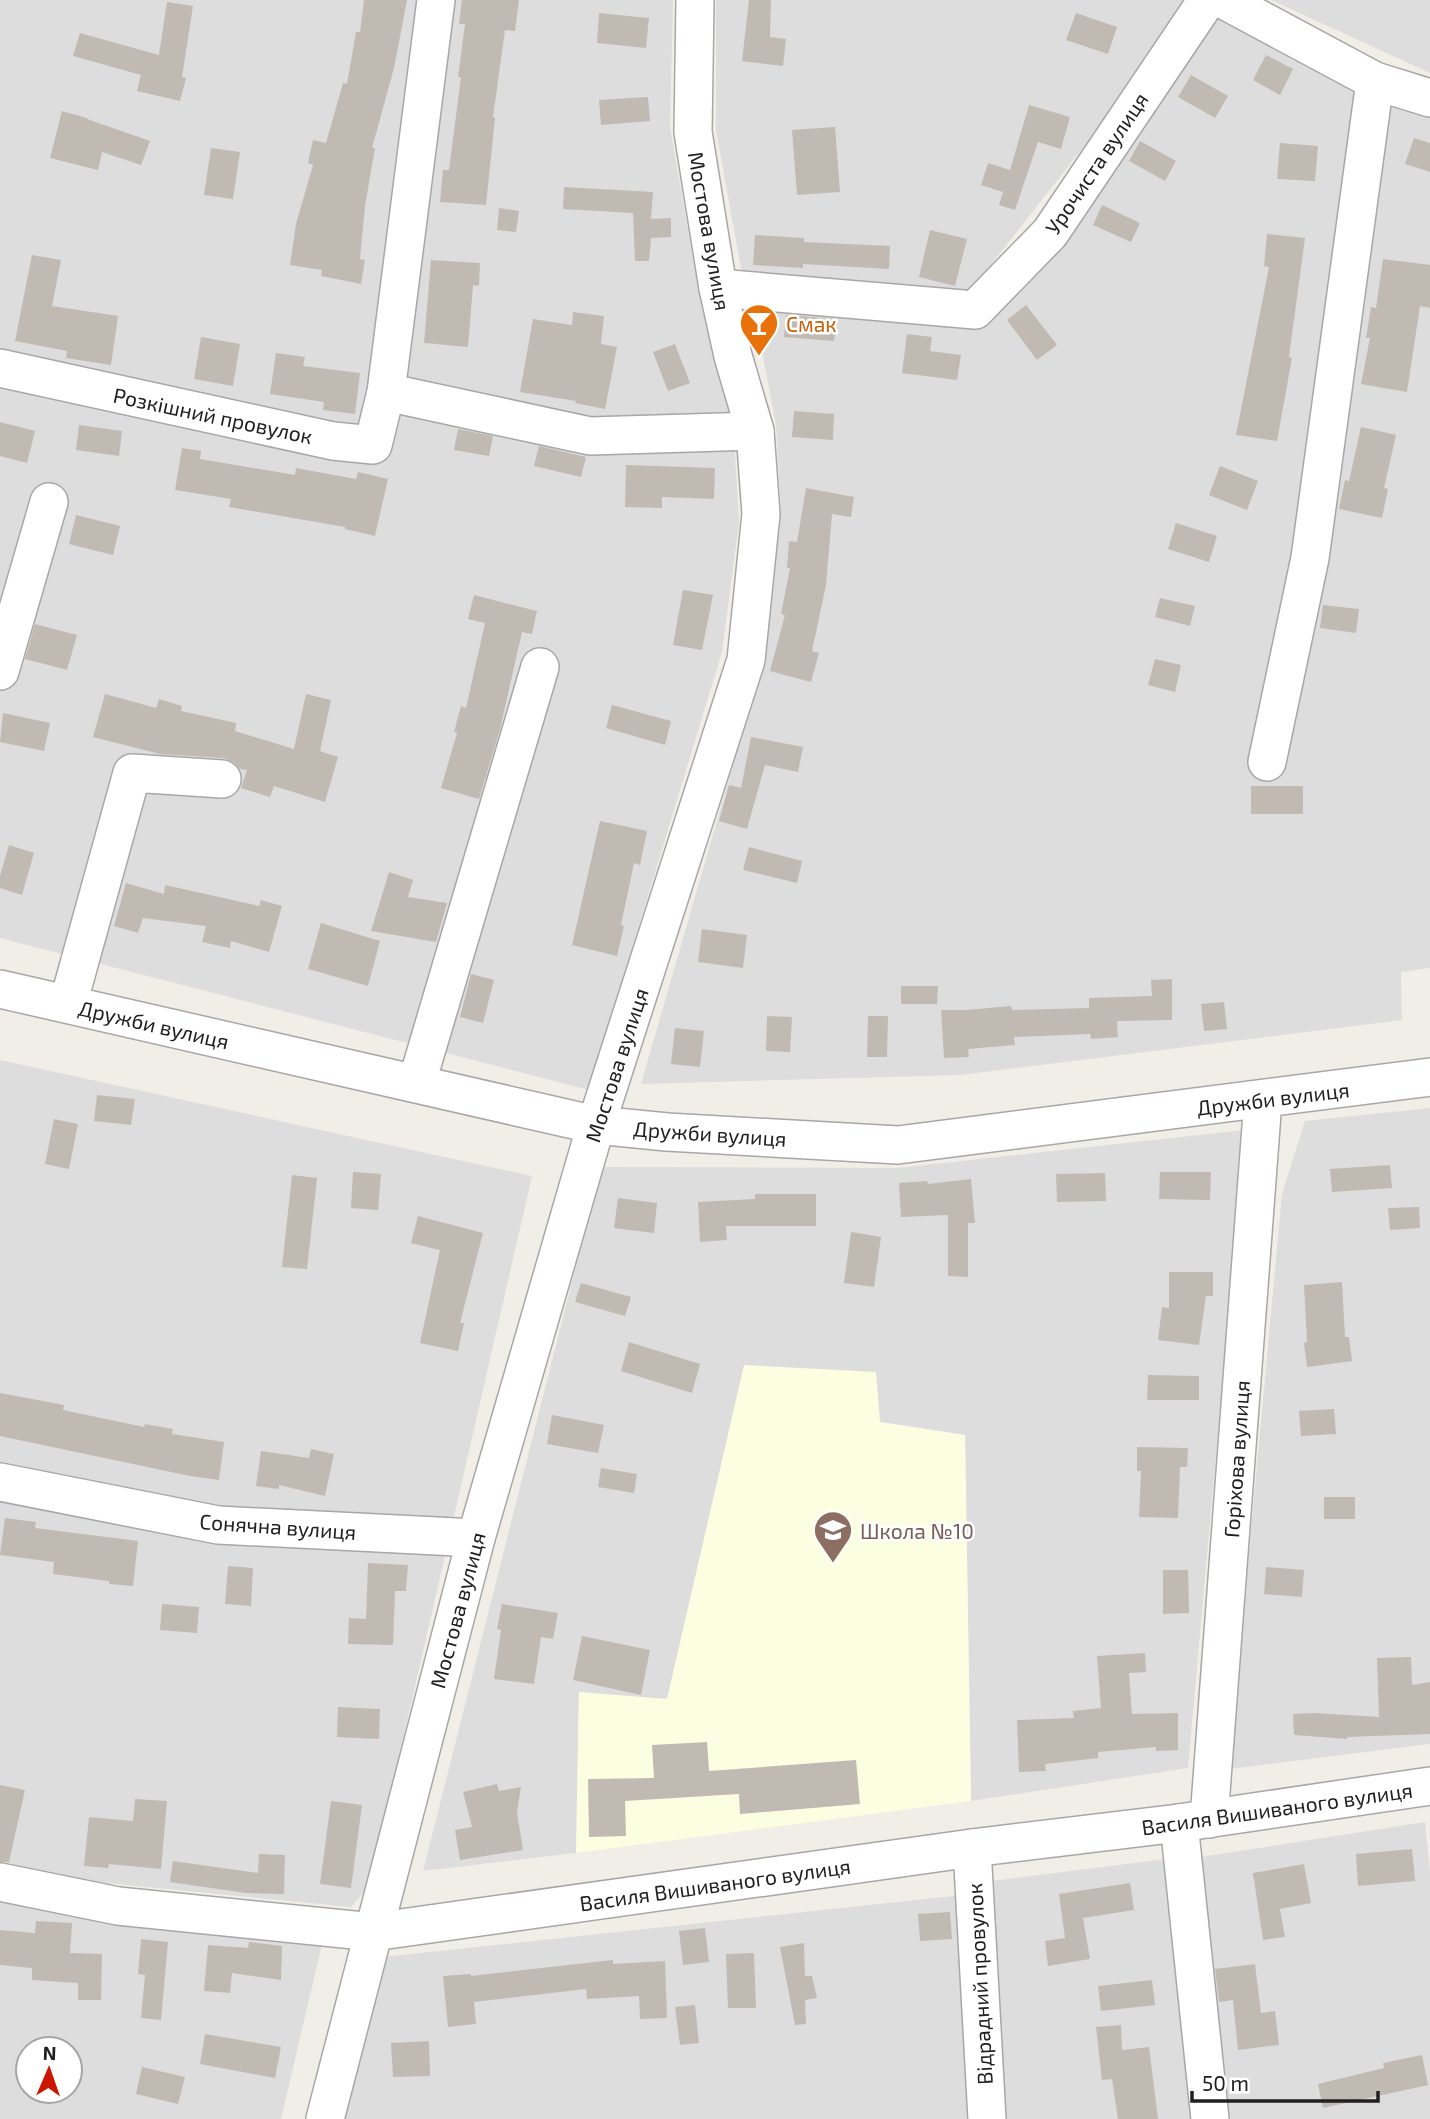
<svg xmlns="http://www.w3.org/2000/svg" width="1430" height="2119" font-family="'Exo 2',sans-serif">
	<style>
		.residential { fill: #dedddd; fill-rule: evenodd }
		.education { fill: #fcfee1 }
		.building { fill: #c1bab2 }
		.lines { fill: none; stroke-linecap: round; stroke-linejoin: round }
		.minor-casing { stroke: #a7a7a7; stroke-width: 40 }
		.minor { stroke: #fff; stroke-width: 37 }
		.labels { text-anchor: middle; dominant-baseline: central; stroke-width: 5; stroke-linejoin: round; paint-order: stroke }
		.street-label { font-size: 21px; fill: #202020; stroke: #fff }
		.food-label { font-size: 21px; fill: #c56008; stroke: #fff; text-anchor: start }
		.education-label { font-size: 21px; fill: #785e54; stroke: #fff; text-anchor: start }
	</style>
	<rect width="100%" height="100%" fill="#f0eee6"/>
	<g class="residential">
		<path d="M 0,0 L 673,0 L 670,127 L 699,293 L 733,418 L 739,522 L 722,652 L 589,1090 L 0,938 Z"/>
		<path d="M 716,0 L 1188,0 L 1101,125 L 967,295 L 742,274 L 716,130 Z"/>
		<path d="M 1271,0 L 1430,0 L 1430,73 Z"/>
		<path d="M 1217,11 L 1430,112 L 1430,968 L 1401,972 L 1402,1020 L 960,1075 L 641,1084 L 762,665 L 781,511 L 776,425 L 753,305 L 975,323 Z"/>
		<path d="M 0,1060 L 532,1176 L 369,1887 L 351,1907 L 96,1882 L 0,1862 Z"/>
		<path d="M 1430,1108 L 1430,1744 L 1229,1769 L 1282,1194 L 1305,1121 Z"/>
		<path d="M 1245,1130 L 1188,1768 L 971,1801 L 965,1435 L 880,1422 L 745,1366 L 667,1699 L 579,1693 L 576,1853 L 423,1871 L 601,1167 L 898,1168 Z"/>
		<path d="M 1425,1822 L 1430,1873 L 1430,2119 L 1222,2119 L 1201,1857 Z"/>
		<path d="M 1166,1859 L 1200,2119 L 995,2119 L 984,1882 Z"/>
		<path d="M 963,1895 L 975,2119 L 345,2119 L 383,1957 Z"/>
		<path d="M 0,1899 L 322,1944 L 281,2119 L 0,2119 ZM 28,2049 L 70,2049 L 70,2091 L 28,2091 Z"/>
	</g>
	<path class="education" d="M 744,1365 L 876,1372 L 880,1422 L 965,1435 L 971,1801 L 576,1853 L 579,1692 L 667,1699 Z"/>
	<g class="building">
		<path d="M 364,0 L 407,0 L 394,68 L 372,148 L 375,148 L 365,206 L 360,259 L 365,260 L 361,284 L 321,276 L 322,270 L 290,265 L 296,224 L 313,165 L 308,163 L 313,140 L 326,143 L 343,83 L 347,84 L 356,32 L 360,32 Z"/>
		<path d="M 462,0 L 519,0 L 515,31 L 505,30 L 493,117 L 495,118 L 486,205 L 440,202 L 443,170 L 449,170 L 461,77 L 458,77 L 465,24 L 459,24 Z"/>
		<path d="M 749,0 L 771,0 L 770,37 L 786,39 L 783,66 L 742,61 Z"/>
		<path d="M 167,2 L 193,6 L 182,77 L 186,78 L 180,101 L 137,91 L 141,75 L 73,56 L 80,33 L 159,55 Z"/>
		<path d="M 599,13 L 649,18 L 646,48 L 597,43 Z"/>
		<path d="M 1076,13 L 1117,27 L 1108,54 L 1066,40 Z"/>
		<path d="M 1266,55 L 1293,69 L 1280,95 L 1253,80 Z"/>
		<path d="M 1191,75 L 1228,96 L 1215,118 L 1178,97 Z"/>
		<path d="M 648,97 L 650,121 L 601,125 L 599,100 Z"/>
		<path d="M 1029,105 L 1070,117 L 1061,149 L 1038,142 L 1015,210 L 999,205 L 1003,192 L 981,185 L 988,163 L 1010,170 Z"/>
		<path d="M 62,111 L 87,118 L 87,119 L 150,141 L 141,165 L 102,152 L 98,170 L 50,158 Z"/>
		<path d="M 835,127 L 840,192 L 797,195 L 792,130 Z"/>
		<path d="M 1414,138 L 1430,143 L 1430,172 L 1405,164 Z"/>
		<path d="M 1140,141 L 1176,161 L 1165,181 L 1129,161 Z"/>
		<path d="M 1280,143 L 1318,146 L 1315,181 L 1277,179 Z"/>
		<path d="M 211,148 L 240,152 L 233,199 L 204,195 Z"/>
		<path d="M 564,187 L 653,192 L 651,219 L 671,218 L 671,237 L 651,238 L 649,261 L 635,261 L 633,213 L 563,209 Z"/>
		<path d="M 1102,205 L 1140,223 L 1131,242 L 1093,225 Z"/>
		<path d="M 499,208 L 519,211 L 516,232 L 497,230 Z"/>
		<path d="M 930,230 L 967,239 L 955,286 L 919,277 Z"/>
		<path d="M 1267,234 L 1305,238 L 1289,357 L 1292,358 L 1277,441 L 1236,435 L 1269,267 L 1264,266 Z"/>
		<path d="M 755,235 L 804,238 L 804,242 L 890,246 L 889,269 L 803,264 L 803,268 L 753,265 Z"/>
		<path d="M 32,255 L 61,260 L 52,306 L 118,316 L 111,365 L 66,358 L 67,351 L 15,341 Z"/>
		<path d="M 1383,259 L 1430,265 L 1430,308 L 1420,306 L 1407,392 L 1361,384 L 1370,338 L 1366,338 L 1371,307 L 1376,308 Z"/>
		<path d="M 431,260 L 480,263 L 479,286 L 473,285 L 468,347 L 424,343 Z"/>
		<path d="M 1026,305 L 1057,345 L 1037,360 L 1007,320 Z"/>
		<path d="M 573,312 L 604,316 L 601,344 L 617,347 L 605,409 L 575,403 L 576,401 L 520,392 L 533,319 L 572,325 Z"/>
		<path d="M 786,315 L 836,319 L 834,341 L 784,337 Z"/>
		<path d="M 907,334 L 932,337 L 930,351 L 961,355 L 957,380 L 902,373 Z"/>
		<path d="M 201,337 L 240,344 L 233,386 L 194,379 Z"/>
		<path d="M 675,344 L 690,383 L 668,391 L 653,352 Z"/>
		<path d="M 276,353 L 305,357 L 303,366 L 360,373 L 355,414 L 323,410 L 324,402 L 270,394 Z"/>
		<path d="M 794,411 L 834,414 L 833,440 L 792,437 Z"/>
		<path d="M 0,422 L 35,431 L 27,463 L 0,456 Z"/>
		<path d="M 79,425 L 122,431 L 119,456 L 76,450 Z"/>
		<path d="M 1361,427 L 1396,435 L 1384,488 L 1388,489 L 1382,518 L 1339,509 L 1345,480 L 1349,481 Z"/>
		<path d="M 458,429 L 493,436 L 489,456 L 454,450 Z"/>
		<path d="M 539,446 L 586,457 L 581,477 L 534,466 Z"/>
		<path d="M 182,448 L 201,451 L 200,459 L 295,475 L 296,468 L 356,479 L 358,472 L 388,479 L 375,536 L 345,529 L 345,527 L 229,507 L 231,499 L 175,490 Z"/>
		<path d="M 626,465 L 715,468 L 714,499 L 662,497 L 662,508 L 625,507 Z"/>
		<path d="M 1220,466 L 1258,481 L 1247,510 L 1209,495 Z"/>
		<path d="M 806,488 L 854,497 L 851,517 L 832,514 L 826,585 L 812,651 L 819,653 L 811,682 L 770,671 L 785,615 L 781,614 L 790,568 L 787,568 L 789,541 L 797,542 Z"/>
		<path d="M 76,515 L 120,526 L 113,555 L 69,544 Z"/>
		<path d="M 1176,523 L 1217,536 L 1209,562 L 1168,549 Z"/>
		<path d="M 683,590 L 713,595 L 702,650 L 673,645 Z"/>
		<path d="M 474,595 L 537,611 L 532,634 L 522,632 L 500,729 L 479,799 L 441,788 L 457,733 L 454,732 L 461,706 L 466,708 L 485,623 L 468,619 Z"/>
		<path d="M 1160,598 L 1195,606 L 1190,626 L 1155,617 Z"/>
		<path d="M 1323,605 L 1359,609 L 1356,633 L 1320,628 Z"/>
		<path d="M 35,624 L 77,635 L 67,670 L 25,659 Z"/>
		<path d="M 1155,659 L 1181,665 L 1175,692 L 1148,685 Z"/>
		<path d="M 105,694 L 156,708 L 159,699 L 182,706 L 181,711 L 236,723 L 235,731 L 294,749 L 306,694 L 331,700 L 320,751 L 338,757 L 325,802 L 274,786 L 270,797 L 241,788 L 247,770 L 240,769 L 234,762 L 224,758 L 160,754 L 93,737 Z"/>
		<path d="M 612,705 L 671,721 L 665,745 L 606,728 Z"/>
		<path d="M 3,713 L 50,723 L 44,751 L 0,742 Z"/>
		<path d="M 751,737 L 803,747 L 798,772 L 765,765 L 747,829 L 719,821 L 729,785 L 741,788 Z"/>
		<rect x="1251" y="786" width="52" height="28"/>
		<path d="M 600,821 L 647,831 L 640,865 L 634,863 L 621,925 L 624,926 L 617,956 L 572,945 Z"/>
		<path d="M 9,845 L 34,853 L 22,895 L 0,888 L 0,876 Z"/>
		<path d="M 749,847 L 802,861 L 797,883 L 743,870 Z"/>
		<path d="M 389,872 L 413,880 L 408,897 L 447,903 L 436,942 L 371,931 Z"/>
		<path d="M 126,883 L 164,894 L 165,885 L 259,906 L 261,900 L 282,906 L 269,952 L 231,941 L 230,948 L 202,942 L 206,926 L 143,918 L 138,933 L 114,926 Z"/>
		<path d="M 321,923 L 380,941 L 368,986 L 308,969 Z"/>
		<path d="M 702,929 L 747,935 L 743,968 L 698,962 Z"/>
		<path d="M 471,974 L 494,980 L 483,1023 L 460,1017 Z"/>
		<path d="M 1172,979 L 1172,1020 L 1117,1021 L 1118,1037 L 1091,1039 L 1090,1034 L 1014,1037 L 1015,1045 L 968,1049 L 969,1057 L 944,1058 L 941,1010 L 966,1010 L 1011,1006 L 1012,1010 L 1089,1008 L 1089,998 L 1152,996 L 1151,980 Z"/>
		<path d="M 901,986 L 938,986 L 937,1004 L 901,1004 Z"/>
		<path d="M 1224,1002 L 1227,1029 L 1204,1031 L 1201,1004 Z"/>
		<path d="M 767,1016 L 792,1017 L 790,1052 L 766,1051 Z"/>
		<path d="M 868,1016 L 888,1016 L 887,1057 L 867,1057 Z"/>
		<path d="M 675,1028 L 704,1031 L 700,1067 L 671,1064 Z"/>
		<path d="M 97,1095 L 135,1099 L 131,1125 L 94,1121 Z"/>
		<path d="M 54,1119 L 78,1124 L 69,1169 L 45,1164 Z"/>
		<path d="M 1390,1165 L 1392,1188 L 1332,1192 L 1330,1169 Z"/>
		<path d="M 353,1172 L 381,1174 L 378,1210 L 351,1208 Z"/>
		<path d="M 1160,1172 L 1211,1172 L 1210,1200 L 1159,1199 Z"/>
		<path d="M 1105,1173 L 1106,1201 L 1057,1202 L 1056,1174 Z"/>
		<path d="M 292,1175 L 317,1178 L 307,1269 L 282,1267 Z"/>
		<path d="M 971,1179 L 975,1223 L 968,1223 L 968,1277 L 948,1276 L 948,1215 L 901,1217 L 899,1183 L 927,1181 L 928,1184 Z"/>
		<path d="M 755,1194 L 816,1194 L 816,1226 L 726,1226 L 727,1240 L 700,1242 L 698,1202 L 755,1199 Z"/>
		<path d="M 618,1198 L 657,1203 L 654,1233 L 614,1228 Z"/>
		<path d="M 1419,1207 L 1420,1228 L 1390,1230 L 1388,1208 Z"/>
		<path d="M 418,1216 L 483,1233 L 460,1323 L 464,1323 L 458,1351 L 420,1343 L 440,1250 L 411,1243 Z"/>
		<path d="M 851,1232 L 881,1237 L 874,1287 L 844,1283 Z"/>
		<path d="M 1169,1272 L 1213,1272 L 1213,1296 L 1206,1296 L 1199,1345 L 1158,1340 L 1162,1307 L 1169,1308 Z"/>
		<path d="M 1342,1282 L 1345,1337 L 1349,1337 L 1352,1361 L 1307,1367 L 1304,1343 L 1307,1342 L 1304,1285 Z"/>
		<path d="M 581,1283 L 631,1297 L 625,1316 L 575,1302 Z"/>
		<path d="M 629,1342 L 700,1364 L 692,1393 L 621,1371 Z"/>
		<path d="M 1148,1375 L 1199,1376 L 1199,1400 L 1147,1400 Z"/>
		<path d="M 0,1393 L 64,1405 L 63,1410 L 144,1427 L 145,1424 L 173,1429 L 172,1434 L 224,1442 L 219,1480 L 190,1476 L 0,1436 Z"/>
		<path d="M 1334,1409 L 1336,1434 L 1301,1436 L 1299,1411 Z"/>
		<path d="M 552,1415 L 604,1425 L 598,1453 L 547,1444 Z"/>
		<path d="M 1137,1447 L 1188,1448 L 1187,1467 L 1180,1467 L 1178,1518 L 1139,1517 L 1141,1471 L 1137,1471 Z"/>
		<path d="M 311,1449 L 334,1454 L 325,1496 L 279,1485 L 279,1489 L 256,1486 L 261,1451 L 309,1458 Z"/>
		<path d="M 601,1468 L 637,1474 L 634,1493 L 598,1487 Z"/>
		<rect x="1324" y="1497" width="31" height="22"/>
		<path d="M 5,1518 L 36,1522 L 35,1528 L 138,1541 L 133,1586 L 109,1584 L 109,1581 L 53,1574 L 54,1562 L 0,1555 Z"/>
		<path d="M 368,1563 L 408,1565 L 406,1591 L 395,1591 L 393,1645 L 348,1644 L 349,1618 L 366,1619 Z"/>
		<path d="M 228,1566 L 253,1568 L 251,1606 L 225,1604 Z"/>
		<path d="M 1266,1567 L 1304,1570 L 1302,1597 L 1264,1594 Z"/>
		<path d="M 1163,1570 L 1188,1570 L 1189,1613 L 1163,1614 Z"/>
		<path d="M 162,1604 L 199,1607 L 197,1633 L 160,1630 Z"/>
		<path d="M 502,1604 L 558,1613 L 553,1639 L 541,1637 L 534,1684 L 494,1679 L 501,1630 L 497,1629 Z"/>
		<path d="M 582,1636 L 650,1650 L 641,1695 L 573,1680 Z"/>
		<path d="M 1145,1653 L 1146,1672 L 1129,1673 L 1132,1714 L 1178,1713 L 1178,1750 L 1156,1751 L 1156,1747 L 1098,1752 L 1098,1758 L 1045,1764 L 1046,1771 L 1019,1772 L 1017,1720 L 1074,1718 L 1073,1711 L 1101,1708 L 1097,1656 Z"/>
		<path d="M 1411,1657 L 1412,1685 L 1430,1682 L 1430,1734 L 1347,1737 L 1347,1739 L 1294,1735 L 1293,1714 L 1315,1713 L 1379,1717 L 1377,1658 Z"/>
		<path d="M 338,1707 L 380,1709 L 379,1739 L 337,1737 Z"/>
		<path d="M 707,1742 L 709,1771 L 856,1760 L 860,1804 L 740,1814 L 739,1794 L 625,1801 L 626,1836 L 589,1837 L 588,1779 L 654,1778 L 652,1745 Z"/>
		<path d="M 497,1784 L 499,1791 L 521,1787 L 517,1812 L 523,1850 L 460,1860 L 455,1830 L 472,1827 L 463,1792 Z"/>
		<path d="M 0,1785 L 25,1790 L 9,1862 L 0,1862 Z"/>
		<path d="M 135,1799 L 167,1801 L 161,1869 L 109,1864 L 108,1868 L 84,1866 L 89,1817 L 133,1821 Z"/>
		<path d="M 331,1801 L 362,1805 L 351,1888 L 320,1884 Z"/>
		<path d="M 1412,1849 L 1415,1881 L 1358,1886 L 1356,1854 Z"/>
		<path d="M 259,1854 L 285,1855 L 284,1894 L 246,1893 L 170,1882 L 173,1861 L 258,1873 Z"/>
		<path d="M 1304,1864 L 1311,1903 L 1280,1909 L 1285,1937 L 1263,1940 L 1253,1873 Z"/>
		<path d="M 1130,1883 L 1134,1910 L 1083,1918 L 1090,1959 L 1048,1966 L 1045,1941 L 1065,1938 L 1059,1894 Z"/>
		<path d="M 950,1912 L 952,1939 L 920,1941 L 918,1914 Z"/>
		<path d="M 36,1921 L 72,1923 L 70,1953 L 102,1954 L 101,2000 L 78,2000 L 78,1983 L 32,1980 L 32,1968 L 0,1965 L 0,1930 L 35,1933 Z"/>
		<path d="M 705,1928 L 709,1962 L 683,1965 L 679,1931 Z"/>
		<path d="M 141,1939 L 168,1942 L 161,2020 L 141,2018 L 145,1975 L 138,1974 Z"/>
		<path d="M 249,1942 L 282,1946 L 281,1980 L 232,1973 L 230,1993 L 204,1991 L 208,1945 L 248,1948 Z"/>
		<path d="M 804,1943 L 805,1976 L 812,1976 L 817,1998 L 805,2000 L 806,2024 L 795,2025 L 780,1947 Z"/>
		<path d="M 754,1953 L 756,2008 L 728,2008 L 726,1954 Z"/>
		<path d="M 613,1960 L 613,1964 L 665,1961 L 667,2018 L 640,2019 L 639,1996 L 587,1999 L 586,1989 L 474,2002 L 476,2024 L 448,2027 L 443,1976 L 471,1974 L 471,1976 Z"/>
		<path d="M 1255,1964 L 1261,2013 L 1275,2011 L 1279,2045 L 1238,2050 L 1233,2000 L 1219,2002 L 1215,1969 Z"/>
		<path d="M 1152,1980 L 1155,2005 L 1101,2011 L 1098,1986 Z"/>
		<path d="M 695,2005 L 699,2043 L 680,2045 L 675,2007 Z"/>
		<path d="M 1121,2025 L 1122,2050 L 1149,2047 L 1158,2119 L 1118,2119 L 1112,2079 L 1102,2080 L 1096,2027 Z"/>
		<path d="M 205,2034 L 281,2047 L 275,2078 L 200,2064 Z"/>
		<path d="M 429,2041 L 430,2076 L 393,2077 L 391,2043 Z"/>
		<path d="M 1422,2055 L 1428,2085 L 1323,2108 L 1318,2084 L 1384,2068 L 1383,2063 Z"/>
		<path d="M 142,2067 L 185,2077 L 178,2104 L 136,2094 Z"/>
	</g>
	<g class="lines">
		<g class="minor-casing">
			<g id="minor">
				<path d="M 1224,0 L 1375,81 L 1430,98"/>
				<path d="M 718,288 L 975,310 L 1050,233 L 1207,0"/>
				<path d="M 0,368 L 333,441 L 373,445 L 386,392 L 436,0"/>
				<path d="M 386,392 L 590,436 L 755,431"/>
				<path d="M 0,671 L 49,502"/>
				<path d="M 1267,762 L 1310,558 L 1375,81"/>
				<path d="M 0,989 L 596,1125 L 667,1132 L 898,1145 L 1430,1077"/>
				<path d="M 68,1004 L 132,773 L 222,779"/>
				<path d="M 417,1082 L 540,667"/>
				<path d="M 0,1482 L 218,1525 L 476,1538"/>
				<path d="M 1209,1819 L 1263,1100"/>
				<path d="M 1179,1823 L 1210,2119"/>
				<path d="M 972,1848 L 987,2119"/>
				<path d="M 0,1882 L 118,1906 L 373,1932 L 972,1848 L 1179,1823 L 1430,1786"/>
				<path d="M 325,2119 L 476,1538 L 596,1125 L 746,660 L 761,514 L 755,431 L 733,356 L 718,288 L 693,132 L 695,0"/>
			</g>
		</g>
		<use href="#minor" class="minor"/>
	</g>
	<defs>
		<g id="bar-pin" transform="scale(2.0125)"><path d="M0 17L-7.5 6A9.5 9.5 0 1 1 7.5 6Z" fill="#e8710a" stroke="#fff"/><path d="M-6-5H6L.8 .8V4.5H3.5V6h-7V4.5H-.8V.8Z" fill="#fff"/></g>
		<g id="school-pin" transform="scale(2.0125)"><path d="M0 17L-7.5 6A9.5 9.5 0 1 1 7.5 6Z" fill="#8d6e63" stroke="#fff"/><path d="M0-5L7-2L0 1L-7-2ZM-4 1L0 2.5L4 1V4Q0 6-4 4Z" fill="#fff"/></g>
	</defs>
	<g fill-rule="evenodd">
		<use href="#bar-pin" x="759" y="323"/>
		<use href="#school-pin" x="833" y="1530"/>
	</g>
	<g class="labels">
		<g class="street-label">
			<text transform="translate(1096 163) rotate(-56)">Урочиста вулиця</text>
			<text transform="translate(710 231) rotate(80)">Мостова вулиця</text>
			<text transform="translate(213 415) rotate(12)">Розкішний провулок</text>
			<text transform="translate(154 1024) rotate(13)">Дружби вулиця</text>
			<text transform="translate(616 1065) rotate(-72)">Мостова вулиця</text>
			<text transform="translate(1273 1098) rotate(-7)">Дружби вулиця</text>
			<text transform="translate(710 1133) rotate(4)">Дружби вулиця</text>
			<text transform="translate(1236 1459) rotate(-86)">Горіхова вулиця</text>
			<text transform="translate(278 1526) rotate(4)">Сонячна вулиця</text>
			<text transform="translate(457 1610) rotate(-75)">Мостова вулиця</text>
			<text transform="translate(1277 1808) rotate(-8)">Василя Вишиваного вулиця</text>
			<text transform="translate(715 1884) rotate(-8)">Василя Вишиваного вулиця</text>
			<text transform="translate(979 1984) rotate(-93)">Відрадний провулок</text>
		</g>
		<g class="food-label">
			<text x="786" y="323">Смак</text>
		</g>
		<g class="education-label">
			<text x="860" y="1530">Школа №10</text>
		</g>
	</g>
	<g transform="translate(49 2070) rotate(2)"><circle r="33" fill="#ffffff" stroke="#a6a6a6" stroke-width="2"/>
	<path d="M0-5L12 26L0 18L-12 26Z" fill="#cb1604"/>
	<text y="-10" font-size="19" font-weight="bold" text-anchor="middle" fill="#202020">N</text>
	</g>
	<path d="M1192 2091v10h186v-10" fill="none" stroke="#202020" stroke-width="3.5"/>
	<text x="1202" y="2091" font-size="21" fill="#202020" stroke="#ffffff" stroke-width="5" paint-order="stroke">50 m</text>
</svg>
